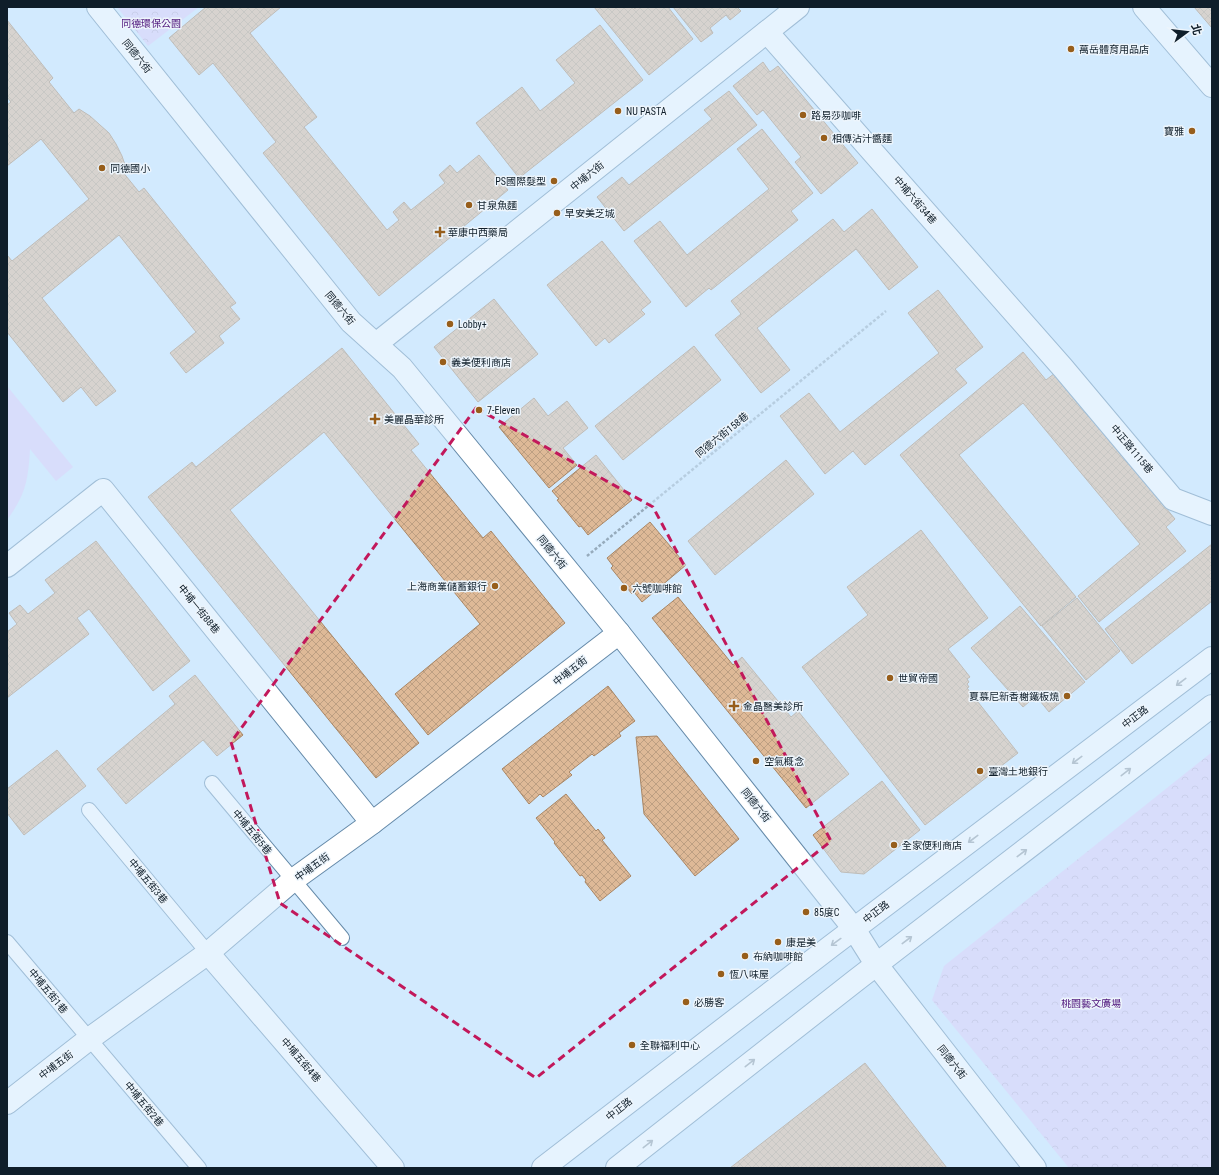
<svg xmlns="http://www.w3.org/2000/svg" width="1219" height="1175" font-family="'Roboto Condensed','Noto Sans TC',sans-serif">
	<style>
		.park { fill: url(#park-crowns) }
		.pitch { fill: #e1cef9 }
		.building { fill: url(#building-cross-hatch); stroke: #a88665 }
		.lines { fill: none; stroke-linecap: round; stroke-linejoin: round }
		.service-casing { stroke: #658aa9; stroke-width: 16 }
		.minor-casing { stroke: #658aa9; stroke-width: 24 }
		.tertiary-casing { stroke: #658aa9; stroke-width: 24 }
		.path { stroke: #96abbc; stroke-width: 2.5; stroke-dasharray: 3 2; stroke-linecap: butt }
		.service { stroke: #fff; stroke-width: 14 }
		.minor { stroke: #fff; stroke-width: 22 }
		.tertiary { stroke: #fff; stroke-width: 22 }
		.oneway { stroke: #939a9f }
		.marked { fill: none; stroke: #c2185b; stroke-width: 3; stroke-dasharray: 8 5; stroke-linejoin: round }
		.poi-dot { fill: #975e1b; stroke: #edf5fc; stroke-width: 1.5 }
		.labels { text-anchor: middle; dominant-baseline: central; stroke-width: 3; stroke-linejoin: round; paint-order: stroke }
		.park-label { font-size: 10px; fill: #4f167c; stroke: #edf5fc }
		.poi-label { font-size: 10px; fill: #0f1e2a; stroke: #edf5fc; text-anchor: start }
		.street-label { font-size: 10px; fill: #0f1e2a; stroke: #edf5fc }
	</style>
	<defs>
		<pattern id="park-crowns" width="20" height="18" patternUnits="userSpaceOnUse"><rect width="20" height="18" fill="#e1cef9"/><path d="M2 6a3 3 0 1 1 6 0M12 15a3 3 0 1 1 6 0" fill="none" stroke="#c0b0d6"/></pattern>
		<pattern id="building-cross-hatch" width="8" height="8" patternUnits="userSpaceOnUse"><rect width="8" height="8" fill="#deb997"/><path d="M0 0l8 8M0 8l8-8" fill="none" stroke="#bd9f82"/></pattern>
	</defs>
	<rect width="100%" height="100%" fill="#d2eafe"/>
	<g class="park">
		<path d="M 117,7 L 199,7 L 148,46 Z"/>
		<path d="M 1212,752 L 1212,1168 L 1069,1168 L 932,1000 L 944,966 Z"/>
	</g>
	<path class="pitch" d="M 7,386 L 73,467 L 56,481 L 30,449 C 28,481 26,494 7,520 Z"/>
	<g class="building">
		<path d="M 206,7 L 281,7 L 250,33 L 317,117 L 304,127 L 387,230 L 399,220 L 393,212 L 404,202 L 411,210 L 445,183 L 439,175 L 450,165 L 457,173 L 479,155 L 508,190 L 379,296 L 263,153 L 276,142 L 216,67 L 213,63 L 199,75 L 169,38 Z"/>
		<path d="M 594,7 L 633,7 L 635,9 L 636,7 L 668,7 L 693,39 L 649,75 Z"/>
		<path d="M 673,7 L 737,7 L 741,11 L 730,20 L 726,15 L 710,28 L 713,33 L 701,42 Z"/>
		<path d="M 1194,7 L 1212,7 L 1212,28 Z"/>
		<path d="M 7,20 L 53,78 L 49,82 L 74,113 L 79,109 L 90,116 L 109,133 L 116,144 L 122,156 L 126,168 L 122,171 L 139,192 L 144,188 L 236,303 L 230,307 L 240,319 L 219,336 L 224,343 L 186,373 L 170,353 L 196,332 L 119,235 L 42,298 L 116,391 L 96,406 L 81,387 L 63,402 L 7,332 L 7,255 L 12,261 L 89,199 L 41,139 L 7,166 L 7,105 L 11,102 L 7,97 Z"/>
		<path d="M 600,25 L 643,80 L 519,178 L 476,123 L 522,87 L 540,111 L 575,83 L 556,60 Z"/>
		<path d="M 763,62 L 770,72 L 778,66 L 858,163 L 821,194 L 795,162 L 801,157 L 763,110 L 757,115 L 733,86 Z"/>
		<path d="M 729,91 L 757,125 L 624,231 L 597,197 L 622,177 L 629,185 L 712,119 L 704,110 Z"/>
		<path d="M 762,129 L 813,193 L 791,211 L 798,220 L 711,290 L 709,288 L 686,307 L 634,241 L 660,221 L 687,255 L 769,189 L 737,149 Z"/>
		<path d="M 872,209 L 918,267 L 889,290 L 856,249 L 757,328 L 790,370 L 761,393 L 715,335 L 741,314 L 731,301 L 833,219 L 844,232 Z"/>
		<path d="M 602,241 L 651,302 L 641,310 L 645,314 L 609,343 L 605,338 L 596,346 L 547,285 Z"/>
		<path d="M 938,290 L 983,347 L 955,369 L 967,383 L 865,465 L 853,451 L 825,474 L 780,416 L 809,393 L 840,432 L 939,353 L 908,313 Z"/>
		<path d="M 494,299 L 538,354 L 478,402 L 434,347 Z"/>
		<path d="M 694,346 L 721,380 L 623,460 L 595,426 Z"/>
		<path d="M 342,348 L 419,444 L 411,450 L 483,538 L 491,531 L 565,623 L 428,735 L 395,694 L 480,624 L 324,432 L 230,510 L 419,743 L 376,778 L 148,497 L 192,462 L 196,467 Z"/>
		<path d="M 1023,352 L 1046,380 L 1055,373 L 1175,519 L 1166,527 L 1186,551 L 1099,622 L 1078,596 L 1140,544 L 1023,403 L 959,455 L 1076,597 L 1041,626 L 900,455 Z"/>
		<path d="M 534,398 L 548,416 L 567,401 L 588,428 L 563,448 L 577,465 L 549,488 L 499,427 Z"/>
		<path d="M 596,455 L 632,500 L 588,535 L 581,526 L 579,527 L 557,500 L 559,499 L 552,491 Z"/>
		<path d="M 786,460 L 814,494 L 715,575 L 688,541 Z"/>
		<path d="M 650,522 L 686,565 L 642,602 L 634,592 L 632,594 L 611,568 L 613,566 L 607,558 Z"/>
		<path d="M 921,530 L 988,618 L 948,649 L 970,677 L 967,679 L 969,682 L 967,684 L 969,687 L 967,688 L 1018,753 L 925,825 L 802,667 L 868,615 L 847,587 Z"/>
		<path d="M 96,541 L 190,661 L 153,691 L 89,609 L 77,618 L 89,634 L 7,698 L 7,632 L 17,624 L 9,613 L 20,605 L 28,614 L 55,593 L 45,580 Z"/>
		<path d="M 1212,544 L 1212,601 L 1132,664 L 1105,629 Z"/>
		<path d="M 678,597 L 733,665 L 742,657 L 791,717 L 798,711 L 849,774 L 806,808 L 652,618 Z"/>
		<path d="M 1077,598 L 1120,651 L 1086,680 L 1042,626 Z"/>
		<path d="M 1020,606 L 1085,682 L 1049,712 L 1036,696 L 1023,707 L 971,648 Z"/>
		<path d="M 195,675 L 243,735 L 217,756 L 203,740 L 126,804 L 97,769 L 175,704 L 169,696 Z"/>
		<path d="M 608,686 L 635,721 L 619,733 L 621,736 L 594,756 L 592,754 L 569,772 L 572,775 L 543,797 L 540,794 L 529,804 L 502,769 Z"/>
		<path d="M 657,736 L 739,839 L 695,876 L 644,814 L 636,737 Z"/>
		<path d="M 57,750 L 86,786 L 24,835 L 7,813 L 7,789 Z"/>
		<path d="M 882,781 L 920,830 L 864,874 L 841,872 L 813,835 Z"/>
		<path d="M 566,794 L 596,831 L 598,829 L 605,838 L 602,840 L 631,876 L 600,901 L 585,882 L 586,880 L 582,875 L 580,876 L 554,843 L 555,842 L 536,818 Z"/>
		<path d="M 865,1063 L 947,1168 L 730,1168 Z"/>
	</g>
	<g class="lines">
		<g class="service-casing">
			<g id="service">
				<path d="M 212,783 L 342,938"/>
				<path d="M 89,810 L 208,953"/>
				<path d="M 7,942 L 199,1168"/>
			</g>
		</g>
		<g class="minor-casing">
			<g id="minor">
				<path d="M 98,7 L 351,322 L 402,368 L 619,633 L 854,929 L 876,964 L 1035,1168"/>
				<path d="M 1144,7 L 1212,86"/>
				<path d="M 767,32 L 1063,368 L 1173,499 L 1212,514"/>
				<path d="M 376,344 L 798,7"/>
				<path d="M 7,566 L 103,490 L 372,823"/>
				<path d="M 208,953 L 393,1168"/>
				<path d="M 7,1103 L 89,1039 L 208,953 L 293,880 L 372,823 L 619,633"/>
			</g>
		</g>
		<g class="tertiary-casing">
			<g id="tertiary">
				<path d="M 543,1168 L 830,947 L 1212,658"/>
				<path d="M 617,1168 L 855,981 L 1212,706"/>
			</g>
		</g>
		<path class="path" d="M 587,556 L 886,311"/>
		<use href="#service" class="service"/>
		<use href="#minor" class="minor"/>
		<use href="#tertiary" class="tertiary"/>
	</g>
	<defs><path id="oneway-shaft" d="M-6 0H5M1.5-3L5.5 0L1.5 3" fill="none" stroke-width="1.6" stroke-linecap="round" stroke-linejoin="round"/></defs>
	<g class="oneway">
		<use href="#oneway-shaft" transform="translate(1181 682) rotate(143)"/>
		<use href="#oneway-shaft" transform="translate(1077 760) rotate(143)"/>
		<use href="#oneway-shaft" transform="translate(1126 772) rotate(-38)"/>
		<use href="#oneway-shaft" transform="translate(973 839) rotate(143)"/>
		<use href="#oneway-shaft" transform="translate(1022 853) rotate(-37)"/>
		<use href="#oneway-shaft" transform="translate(907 940) rotate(-37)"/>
		<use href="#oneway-shaft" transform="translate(836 942) rotate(144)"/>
		<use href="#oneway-shaft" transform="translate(750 1063) rotate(-38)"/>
		<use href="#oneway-shaft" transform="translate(648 1144) rotate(-38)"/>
	</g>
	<path d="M0 0H1219V1175H0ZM 476,408 L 653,507 L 831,841 L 536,1078 L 280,903 L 231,742 Z" fill="#d2eafe" fill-opacity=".55" fill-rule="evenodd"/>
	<path class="marked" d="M 476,408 L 653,507 L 831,841 L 536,1078 L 280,903 L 231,742 Z"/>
	<g class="poi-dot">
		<circle cx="1071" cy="49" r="4"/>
		<circle cx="618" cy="111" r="4"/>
		<circle cx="803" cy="115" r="4"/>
		<circle cx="1192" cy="131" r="4"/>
		<circle cx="824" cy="138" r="4"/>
		<circle cx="102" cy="168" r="4"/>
		<circle cx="554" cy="181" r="4"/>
		<circle cx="469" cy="205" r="4"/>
		<circle cx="557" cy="213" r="4"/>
		<path d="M438 226h4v4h4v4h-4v4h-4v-4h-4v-4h4z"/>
		<circle cx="450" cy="324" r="4"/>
		<circle cx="443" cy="362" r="4"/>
		<circle cx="479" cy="410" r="4"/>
		<path d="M373 413h4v4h4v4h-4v4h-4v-4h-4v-4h4z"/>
		<circle cx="495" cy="586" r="4"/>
		<circle cx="624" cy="588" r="4"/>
		<circle cx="890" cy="678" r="4"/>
		<circle cx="1067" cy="696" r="4"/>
		<path d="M732 700h4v4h4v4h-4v4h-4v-4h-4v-4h4z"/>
		<circle cx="756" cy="761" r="4"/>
		<circle cx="980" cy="771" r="4"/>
		<circle cx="894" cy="845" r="4"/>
		<circle cx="806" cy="912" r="4"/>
		<circle cx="778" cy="942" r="4"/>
		<circle cx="745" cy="956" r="4"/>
		<circle cx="721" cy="974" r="4"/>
		<circle cx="686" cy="1002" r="4"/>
		<circle cx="632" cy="1045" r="4"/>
	</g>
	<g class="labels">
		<g class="park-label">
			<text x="151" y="23">同德環保公園</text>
			<text x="1091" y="1003">桃園藝文廣場</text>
		</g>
		<g class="poi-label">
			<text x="1079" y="49">萬岳體育用品店</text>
			<text x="626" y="111">NU PASTA</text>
			<text x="811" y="115">路易莎咖啡</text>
			<text x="1184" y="131" text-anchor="end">寶雅</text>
			<text x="832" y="138">相傳沾汁醬麵</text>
			<text x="110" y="168">同德國小</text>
			<text x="546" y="181" text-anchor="end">PS國際髮型</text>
			<text x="477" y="205">甘泉魚麵</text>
			<text x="565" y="213">早安美芝城</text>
			<text x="448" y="232">華康中西藥局</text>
			<text x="458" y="324">Lobby+</text>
			<text x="451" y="362">義美便利商店</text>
			<text x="487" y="410">7-Eleven</text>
			<text x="384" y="419">美麗晶華診所</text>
			<text x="487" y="586" text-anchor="end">上海商業儲蓄銀行</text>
			<text x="632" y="588">六號咖啡館</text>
			<text x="898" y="678">世貿帝國</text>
			<text x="1059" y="696" text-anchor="end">夏慕尼新香榭鐵板燒</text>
			<text x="743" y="706">金晶醫美診所</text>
			<text x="764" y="761">空氣概念</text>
			<text x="988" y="771">臺灣土地銀行</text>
			<text x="902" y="845">全家便利商店</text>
			<text x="814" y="912">85度C</text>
			<text x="786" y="942">康是美</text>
			<text x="753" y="956">布納咖啡館</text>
			<text x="729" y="974">恆八味屋</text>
			<text x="694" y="1002">必勝客</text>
			<text x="640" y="1045">全聯福利中心</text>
		</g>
		<g class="street-label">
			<text transform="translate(137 56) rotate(51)">同德六街</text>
			<text transform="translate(587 176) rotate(-39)">中埔六街</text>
			<text transform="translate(915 200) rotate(49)">中埔六街34巷</text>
			<text transform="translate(340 308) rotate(50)">同德六街</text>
			<text transform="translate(722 435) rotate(-39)">同德六街158巷</text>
			<text transform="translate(1132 449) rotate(50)">中正路1115巷</text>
			<text transform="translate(552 552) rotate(51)">同德六街</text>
			<text transform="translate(199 609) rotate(51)">中埔一街88巷</text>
			<text transform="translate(570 671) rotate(-38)">中埔五街</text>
			<text transform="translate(1135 717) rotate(-37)">中正路</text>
			<text transform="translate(756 805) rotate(51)">同德六街</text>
			<text transform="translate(252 832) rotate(50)">中埔五街5巷</text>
			<text transform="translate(312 867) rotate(-36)">中埔五街</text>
			<text transform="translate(148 881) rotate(50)">中埔五街3巷</text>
			<text transform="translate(876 912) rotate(-37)">中正路</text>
			<text transform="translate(48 991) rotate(50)">中埔五街1巷</text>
			<text transform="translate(301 1060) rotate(49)">中埔五街4巷</text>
			<text transform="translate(952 1062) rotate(52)">同德六街</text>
			<text transform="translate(56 1065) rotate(-37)">中埔五街</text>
			<text transform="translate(144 1104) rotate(50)">中埔五街2巷</text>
			<text transform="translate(619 1109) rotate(-38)">中正路</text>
		</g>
	</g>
	<rect width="1219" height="1175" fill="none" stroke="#0f1e2a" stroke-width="16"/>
	<g transform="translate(1187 32) rotate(75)" stroke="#edf5fc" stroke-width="3" paint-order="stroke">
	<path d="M0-3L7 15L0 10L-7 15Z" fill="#0f1e2a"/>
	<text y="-6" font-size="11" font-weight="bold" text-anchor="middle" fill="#0f1e2a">北</text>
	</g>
</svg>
